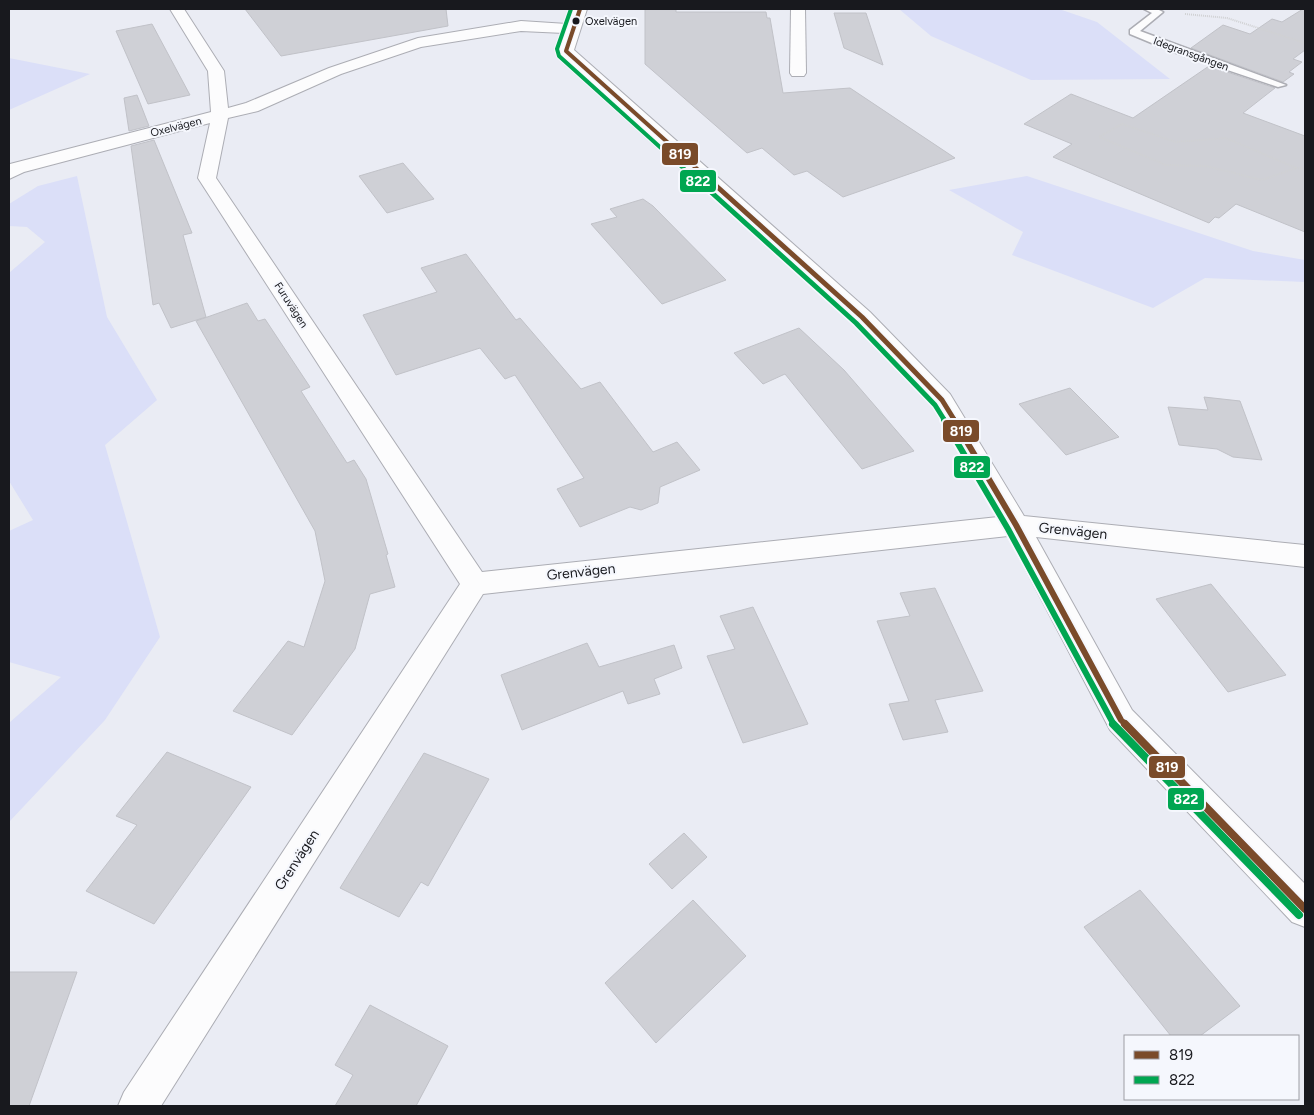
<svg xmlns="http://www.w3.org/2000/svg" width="1314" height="1115" font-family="Figtree,sans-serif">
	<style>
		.green { fill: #dbdff8 }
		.building { fill: #cfd0d6; stroke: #c1c2c8 }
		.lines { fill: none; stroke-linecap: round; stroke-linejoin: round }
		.service-casing { stroke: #acadb4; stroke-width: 3 }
		.minor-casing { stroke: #acadb4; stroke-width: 2 }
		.path { stroke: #d0d1d3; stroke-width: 2; stroke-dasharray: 1 1; stroke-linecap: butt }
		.service { fill: #fcfcfd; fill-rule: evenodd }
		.minor { fill: #fcfcfd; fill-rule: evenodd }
		.bus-1-far3-casing { stroke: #f5f7fd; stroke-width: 6 }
		.bus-1-far2-casing { stroke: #f5f7fd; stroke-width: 8 }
		.bus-1-far1-casing { stroke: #f5f7fd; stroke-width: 10 }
		.bus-1-casing { stroke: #f5f7fd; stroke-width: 12 }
		.bus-2-far3-casing { stroke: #f5f7fd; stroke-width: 6 }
		.bus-2-far2-casing { stroke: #f5f7fd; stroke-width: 8 }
		.bus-2-far1-casing { stroke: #f5f7fd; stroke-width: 10 }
		.bus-2-casing { stroke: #f5f7fd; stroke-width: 12 }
		.bus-1-far3 { stroke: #7a4b2a; stroke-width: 4 }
		.bus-1-far2 { stroke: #7a4b2a; stroke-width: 5 }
		.bus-1-far1 { stroke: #7a4b2a; stroke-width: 6 }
		.bus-1 { stroke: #7a4b2a; stroke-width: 8 }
		.bus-2-far3 { stroke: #00a651; stroke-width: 4 }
		.bus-2-far2 { stroke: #00a651; stroke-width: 5 }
		.bus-2-far1 { stroke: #00a651; stroke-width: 6 }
		.bus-2 { stroke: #00a651; stroke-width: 8 }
		.bus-dot { fill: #18191e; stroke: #f5f7fd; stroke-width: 2 }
		.labels { text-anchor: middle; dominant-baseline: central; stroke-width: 4; stroke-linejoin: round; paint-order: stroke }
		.far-bus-label { font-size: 11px; fill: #18191e; stroke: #f5f7fd; text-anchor: start }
		.far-street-label { font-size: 11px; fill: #18191e; stroke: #f5f7fd }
		.street-label { font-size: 14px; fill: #18191e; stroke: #f5f7fd }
		.line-badge { stroke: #f5f7fd; stroke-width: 2 }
		.badge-label { font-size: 14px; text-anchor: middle; font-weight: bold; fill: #fff }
	</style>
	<rect width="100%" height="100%" fill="#eaecf4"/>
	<g class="green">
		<path d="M 899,9 L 1059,9 L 1097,22 L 1170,79 L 1031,80 L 931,36 Z"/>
		<path d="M 9,58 L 90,74 L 9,110 Z"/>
		<path d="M 77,176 L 107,317 L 157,400 L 105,445 L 160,637 L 105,720 L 9,822 L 9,723 L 61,677 L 9,662 L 9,531 L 33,520 L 9,481 L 9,273 L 45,242 L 27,227 L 9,226 L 9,204 L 38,186 Z"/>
		<path d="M 1027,176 L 1253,251 L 1305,260 L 1305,282 L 1205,278 L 1153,308 L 1012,255 L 1023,232 L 949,190 Z"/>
	</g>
	<g class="building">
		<path d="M 245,9 L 446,9 L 448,26 L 281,56 Z"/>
		<path d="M 645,9 L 676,9 L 676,12 L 766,12 L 767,18 L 770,18 L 783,93 L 850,88 L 955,158 L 843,197 L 807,171 L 794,175 L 762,148 L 747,153 L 645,64 Z"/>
		<path d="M 1303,9 L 1305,9 L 1305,50 L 1293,59 L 1302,62 L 1289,72 L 1294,74 L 1283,82 L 1191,48 L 1223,25 L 1250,34 L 1272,19 L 1282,22 Z"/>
		<path d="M 834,13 L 866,13 L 883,65 L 844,48 Z"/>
		<path d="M 152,24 L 190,95 L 148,104 L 116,31 Z"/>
		<path d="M 1209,66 L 1275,88 L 1243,113 L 1305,136 L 1305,232 L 1236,204 L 1219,218 L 1215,217 L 1209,223 L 1053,157 L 1072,144 L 1024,124 L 1071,94 L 1133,118 Z"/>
		<path d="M 137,95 L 149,126 L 129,131 L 124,98 Z"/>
		<path d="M 154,140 L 192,233 L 183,235 L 206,317 L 171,328 L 159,303 L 153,305 L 131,146 Z"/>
		<path d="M 403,163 L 434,199 L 387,213 L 359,176 Z"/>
		<path d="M 643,199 L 653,206 L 726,280 L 662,304 L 591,224 L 617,217 L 610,209 Z"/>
		<path d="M 466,254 L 516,320 L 520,318 L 581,389 L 600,382 L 653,452 L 677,442 L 700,470 L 660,487 L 658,503 L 641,510 L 630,507 L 580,527 L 557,489 L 584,478 L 515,375 L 505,379 L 480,348 L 396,375 L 363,315 L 437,292 L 421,268 Z"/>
		<path d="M 247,303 L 258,321 L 265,319 L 310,387 L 301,391 L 347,463 L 354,460 L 366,479 L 388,554 L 386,555 L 395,587 L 370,594 L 355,649 L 292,735 L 233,711 L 288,641 L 304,647 L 325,581 L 315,531 L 196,321 Z"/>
		<path d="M 799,328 L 844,370 L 914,451 L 862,469 L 785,374 L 763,384 L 734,353 Z"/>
		<path d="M 1070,388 L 1119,437 L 1066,455 L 1019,404 Z"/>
		<path d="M 1204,397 L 1240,401 L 1262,460 L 1233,457 L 1217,449 L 1179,445 L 1168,407 L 1208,410 Z"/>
		<path d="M 1211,584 L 1286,675 L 1228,692 L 1156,599 Z"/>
		<path d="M 935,588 L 983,691 L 935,700 L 948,732 L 903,740 L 889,704 L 909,701 L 877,621 L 910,616 L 900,593 Z"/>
		<path d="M 753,607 L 808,724 L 743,743 L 707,656 L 735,649 L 720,616 Z"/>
		<path d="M 587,643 L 599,667 L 674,645 L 682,668 L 654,679 L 660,694 L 628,704 L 623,691 L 522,730 L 501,675 Z"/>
		<path d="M 167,752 L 251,787 L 154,924 L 86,891 L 137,825 L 116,816 Z"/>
		<path d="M 424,753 L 489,779 L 428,886 L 421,882 L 399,917 L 340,888 Z"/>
		<path d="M 684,833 L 707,857 L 672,889 L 649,864 Z"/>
		<path d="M 1140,890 L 1240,1006 L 1200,1036 L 1171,1036 L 1084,927 Z"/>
		<path d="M 693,900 L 746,956 L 656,1043 L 605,983 Z"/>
		<path d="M 9,972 L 77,972 L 29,1106 L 9,1106 Z"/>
		<path d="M 370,1005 L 448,1046 L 416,1106 L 335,1106 L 353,1075 L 335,1065 Z"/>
	</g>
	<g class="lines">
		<g class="service-casing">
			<path id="service" d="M 1144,9 L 1157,9 L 1163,12 L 1140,31 L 1286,85 L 1278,87 L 1171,51 L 1130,34 L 1130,30 L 1152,13 Z"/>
		</g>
		<g class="minor-casing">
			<g id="minor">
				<path d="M 170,9 L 184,9 L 224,71 L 228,108 L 246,103 L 329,68 L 418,38 L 521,21 L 567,24 L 573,9 L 587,9 L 574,50 L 870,312 L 950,394 L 1024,516 L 1305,545 L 1305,567 L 1036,537 L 1132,710 L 1305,884 L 1305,927 L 1292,922 L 1110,730 L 1008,536 L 483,594 L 161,1106 L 118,1106 L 124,1092 L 460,584 L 198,178 L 210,123 L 24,172 L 9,179 L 10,164 L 211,112 L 208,71 ZM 521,31 L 564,33 L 558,51 L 560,54 L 854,322 L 933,405 L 998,517 L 482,572 L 216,178 L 228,118 L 258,111 L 341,74 L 421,47 Z"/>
				<path d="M 791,9 L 805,9 L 806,73 L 804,76 L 792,76 L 790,73 Z"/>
			</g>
		</g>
		<g class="path">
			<path d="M 1185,14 L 1227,18 L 1305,43"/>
			<path d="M 1122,124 L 1176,142 L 1226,138 L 1296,168 L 1262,180 L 1206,166 L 1166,165 L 1099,137 Z"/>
			<path d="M 1296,168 L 1305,169"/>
		</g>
		<use href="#service" class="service"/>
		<use href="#minor" class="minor"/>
		<g class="bus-1-far3-casing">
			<path id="bus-1-far3" d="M 580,9 L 566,51 L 715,185"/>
		</g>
		<g class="bus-1-far2-casing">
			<path id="bus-1-far2" d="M 713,183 L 862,317 L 942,400 L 955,421"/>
		</g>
		<g class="bus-1-far1-casing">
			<path id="bus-1-far1" d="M 954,420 L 1016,525 L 1121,720 L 1126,725"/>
		</g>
		<g class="bus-1-casing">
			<path id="bus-1" d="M 1125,724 L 1305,909"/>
		</g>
		<g class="bus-2-far3-casing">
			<path id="bus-2-far3" d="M 571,9 L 557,49 L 559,56 L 702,185"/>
		</g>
		<g class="bus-2-far2-casing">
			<path id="bus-2-far2" d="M 701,183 L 856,323 L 935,405 L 945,421"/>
		</g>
		<g class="bus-2-far1-casing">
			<path id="bus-2-far1" d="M 944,420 L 1008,529 L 1114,725"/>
		</g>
		<g class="bus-2-casing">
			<path id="bus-2" d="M 1113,724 L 1299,915"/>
		</g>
		<use href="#bus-1-far3" class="bus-1-far3"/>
		<use href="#bus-1-far2" class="bus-1-far2"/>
		<use href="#bus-1-far1" class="bus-1-far1"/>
		<use href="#bus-1" class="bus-1"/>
		<use href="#bus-2-far3" class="bus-2-far3"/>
		<use href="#bus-2-far2" class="bus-2-far2"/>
		<use href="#bus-2-far1" class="bus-2-far1"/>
		<use href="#bus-2" class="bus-2"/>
	</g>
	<circle class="bus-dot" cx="576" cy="21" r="4.5"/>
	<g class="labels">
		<g class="far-bus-label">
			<text x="585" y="21">Oxelvägen</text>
		</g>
		<g class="far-street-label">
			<text transform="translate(1191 54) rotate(20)">Idegransgången</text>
			<text transform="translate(176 127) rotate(-14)">Oxelvägen</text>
			<text transform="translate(291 305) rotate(57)">Furuvägen</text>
		</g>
		<g class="street-label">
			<text transform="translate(1073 531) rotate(6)">Grenvägen</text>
			<text transform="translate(581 572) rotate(-6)">Grenvägen</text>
			<text transform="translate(297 860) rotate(-57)">Grenvägen</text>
		</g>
	</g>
	<g class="line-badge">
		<rect x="661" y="142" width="38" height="24" rx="5" fill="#7a4b2a"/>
		<rect x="679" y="169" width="38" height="24" rx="5" fill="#00a651"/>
		<rect x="942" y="419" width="38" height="24" rx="5" fill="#7a4b2a"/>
		<rect x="953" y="455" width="38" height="24" rx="5" fill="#00a651"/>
		<rect x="1148" y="755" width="38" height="24" rx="5" fill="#7a4b2a"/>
		<rect x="1167" y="787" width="38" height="24" rx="5" fill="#00a651"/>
	</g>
	<g class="badge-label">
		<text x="680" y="159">819</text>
		<text x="698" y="186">822</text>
		<text x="961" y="436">819</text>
		<text x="972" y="472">822</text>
		<text x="1167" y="772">819</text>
		<text x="1186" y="804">822</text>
	</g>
	<rect width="1314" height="1115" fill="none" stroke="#18191e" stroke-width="20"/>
	<rect x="1124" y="1035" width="175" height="65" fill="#f5f7fd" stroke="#9d9ea4"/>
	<rect x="1134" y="1051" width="25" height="8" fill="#7a4b2a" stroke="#9d9ea4"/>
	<text x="1169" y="1060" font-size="15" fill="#18191e">819</text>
	<rect x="1134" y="1076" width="25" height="8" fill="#00a651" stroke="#9d9ea4"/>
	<text x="1169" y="1085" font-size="15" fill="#18191e">822</text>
</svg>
